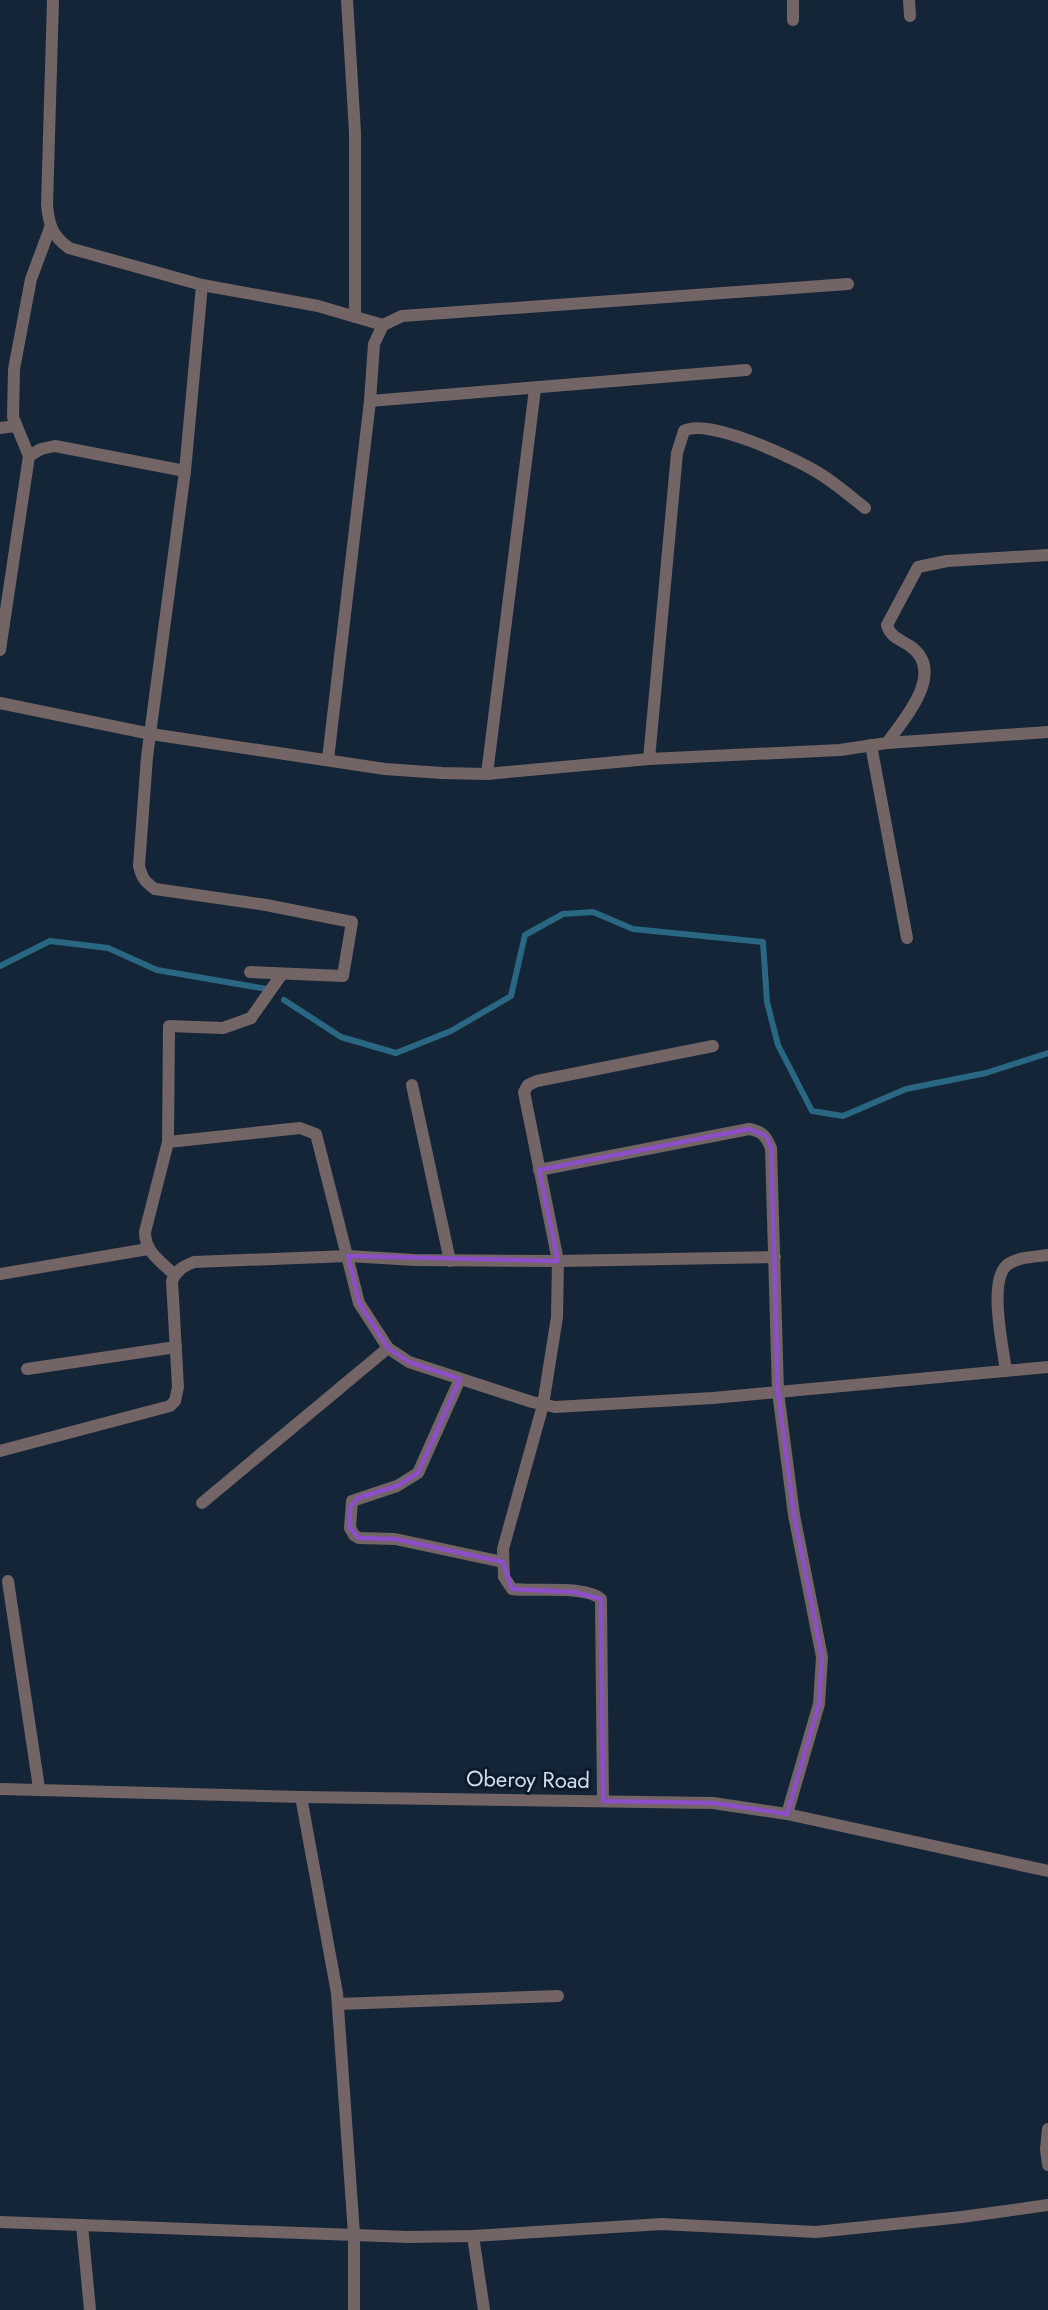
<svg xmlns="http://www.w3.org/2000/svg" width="1048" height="2310" font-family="Jost,sans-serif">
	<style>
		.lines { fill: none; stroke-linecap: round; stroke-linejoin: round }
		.stream { stroke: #296782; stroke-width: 6 }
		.service { stroke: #736465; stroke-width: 12 }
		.minor { stroke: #736465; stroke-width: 12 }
		.tertiary { stroke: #736465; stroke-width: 12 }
		.marked { fill: none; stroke: #8c4fc7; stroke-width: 4.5; stroke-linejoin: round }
		.labels { text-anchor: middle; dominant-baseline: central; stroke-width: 6; stroke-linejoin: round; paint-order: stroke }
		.street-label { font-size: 22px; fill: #d2dde9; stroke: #0b1b2d }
	</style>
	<rect width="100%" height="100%" fill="#142537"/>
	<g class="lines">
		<g class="stream">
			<path d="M 0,966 L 50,941 L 108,948 L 157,970 L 267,989"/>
			<path d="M 284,1000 L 341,1037 L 396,1053 L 451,1031 L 511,996 L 525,935 L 563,914 L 593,912 L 633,929 L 763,942 L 767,1002 L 778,1045 L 812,1111 L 843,1116 L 906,1089 L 986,1073 L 1048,1053"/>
		</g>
		<path class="service" d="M 251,1018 L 282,974"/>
		<g class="minor">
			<path d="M 53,0 L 47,205 C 49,225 52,236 69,248 L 202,285 L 318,306 L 383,325"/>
			<path d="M 347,0 L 355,132 L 355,317"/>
			<path d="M 909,0 L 910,16"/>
			<path d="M 793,20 L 793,0"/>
			<path d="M 202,285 L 185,471 L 147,757 L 139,866 C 142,878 145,882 155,889 L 266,905 L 352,922 L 343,976 L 250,972"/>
			<path d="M 370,401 L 746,370"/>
			<path d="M 0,428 L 15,426"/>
			<path d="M 29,456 L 13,417 L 14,369 L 31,279 L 50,228"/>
			<path d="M 0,650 L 29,456 L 41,449 L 55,446 L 185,471"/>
			<path d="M 0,703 L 151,734 L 385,769 L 442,773 L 487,774 L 649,759 L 840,750 L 887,743 C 904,719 947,672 910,646 C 901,640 890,637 887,625 L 918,567 L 947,561 L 1048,555"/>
			<path d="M 887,743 L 1048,732"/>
			<path d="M 871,745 L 907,938"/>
			<path d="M 328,759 L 370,401 L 374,344 L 383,325 L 402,316 L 848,284"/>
			<path d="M 649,759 L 677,453 L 684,431 C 707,417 794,458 817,472 C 834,482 850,496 865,508"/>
			<path d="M 487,774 L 535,389"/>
			<path d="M 412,1085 L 450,1261"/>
			<path d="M 168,1142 L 300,1128 L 316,1134 L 359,1303 L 388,1348 L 409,1362 L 532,1402 L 555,1407 L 713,1398 L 1048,1367"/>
			<path d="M 539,1170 L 749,1129 C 762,1131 766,1136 771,1148 L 778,1392 L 794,1515 L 822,1657 L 819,1704 L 787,1814"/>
			<path d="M 0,1274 L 148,1249"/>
			<path d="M 174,1274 C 160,1261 145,1252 145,1232 L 168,1142 L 169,1026 L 223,1028 L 251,1018"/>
			<path d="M 27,1369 L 176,1347"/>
			<path d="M 1006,1371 C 1003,1347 988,1281 1007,1265 C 1017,1257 1035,1257 1048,1255"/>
			<path d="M 460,1379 L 418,1473 L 397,1486 L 352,1501 L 350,1528 L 354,1535 L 359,1538 L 395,1539 L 503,1562"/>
			<path d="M 0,1451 L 170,1406 L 175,1401 L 178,1387 L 172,1281 C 176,1270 184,1266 194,1262 L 348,1256 L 415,1260 L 558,1261 L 775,1257"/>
			<path d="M 202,1503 L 388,1348"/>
			<path d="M 8,1581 L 39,1788"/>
			<path d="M 301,1797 L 337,1993 L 354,2234 L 354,2310"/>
			<path d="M 603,1801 L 601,1599 C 585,1585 534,1592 512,1589 L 504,1577 L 503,1549 L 543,1405 L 557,1317 L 558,1261 L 524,1092 L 528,1085 L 537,1081 L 713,1046"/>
			<path d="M 338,2004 L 558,1996"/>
			<path d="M 1048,2129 L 1046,2149 L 1048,2165"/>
			<path d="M 0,2222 L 408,2237 L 473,2236 L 662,2224 L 816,2232 L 962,2217 L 1048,2205"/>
			<path d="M 82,2225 L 90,2310"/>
			<path d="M 473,2236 L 484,2310"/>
		</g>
		<path class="tertiary" d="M 0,1789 L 301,1797 L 713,1803 L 787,1814 L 1048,1871"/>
	</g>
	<path class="marked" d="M 749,1129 L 766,1136 L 771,1148 L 778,1392 L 794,1515 L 822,1657 L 819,1704 L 787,1814 L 713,1803 L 603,1801 L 601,1599 L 574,1592 L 512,1589 L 503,1562 L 395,1539 L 359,1538 L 350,1528 L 350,1507 L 358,1498 L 397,1486 L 418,1473 L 460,1379 L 409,1362 L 388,1348 L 359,1303 L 348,1256 L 558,1261 L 539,1170 Z"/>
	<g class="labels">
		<g class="street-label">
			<text transform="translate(528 1779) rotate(1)">Oberoy Road</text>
		</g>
	</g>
</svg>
